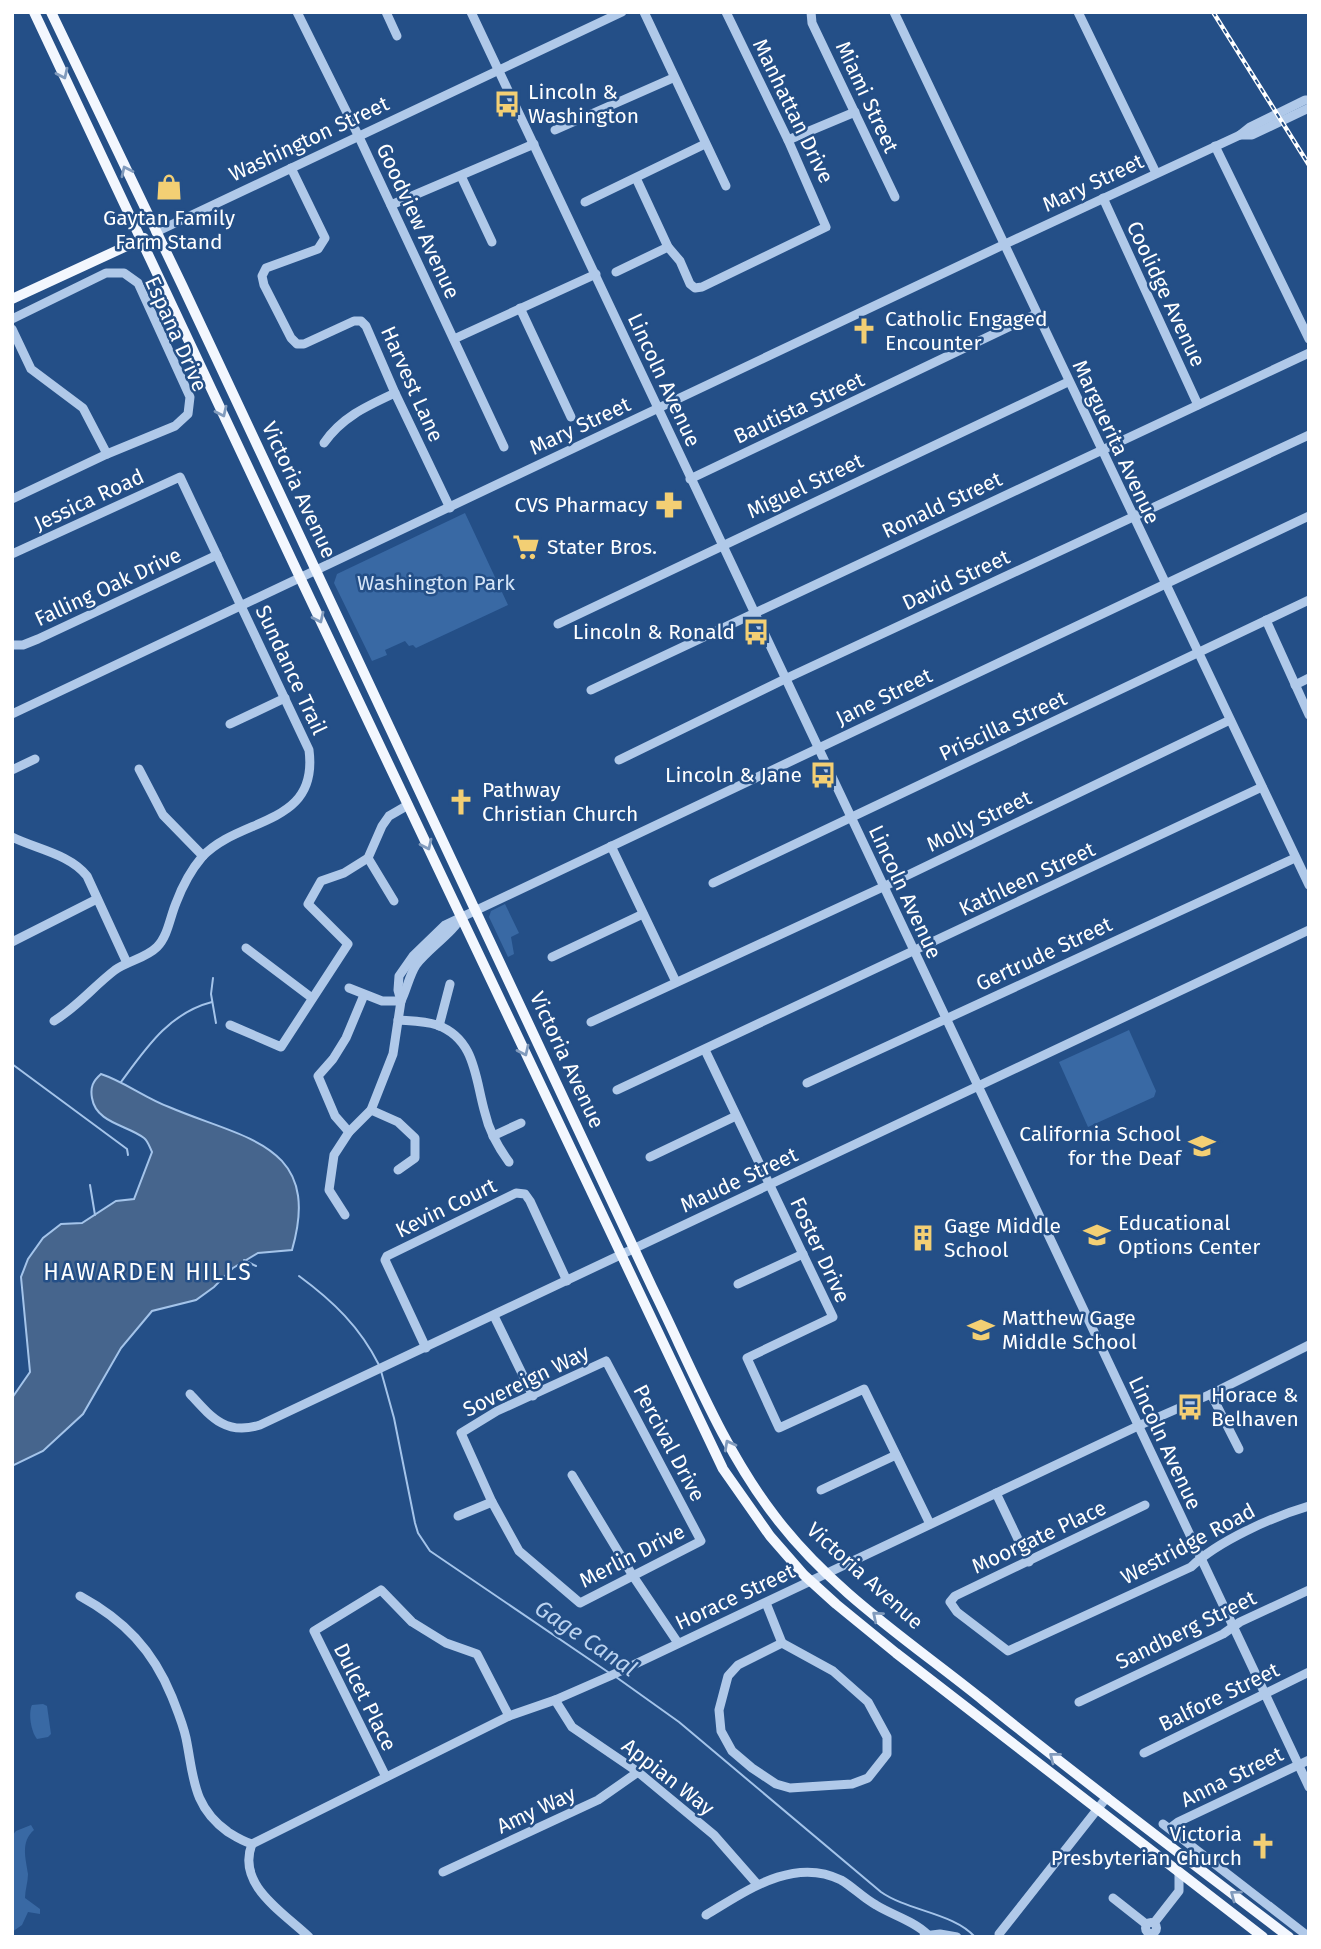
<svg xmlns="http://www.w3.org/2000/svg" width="1321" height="1949" font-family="'Fira Sans',sans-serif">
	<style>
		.green { fill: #3969a4 }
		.water { fill: #46658d; stroke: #a4c4ea; stroke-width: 2 }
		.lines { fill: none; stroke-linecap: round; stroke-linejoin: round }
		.stream { stroke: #a4c4ea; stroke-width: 2 }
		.minor { stroke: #b0c9e9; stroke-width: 9 }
		.major { stroke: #f3f7fe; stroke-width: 10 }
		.rail-casing { stroke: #fff; stroke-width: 4.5 }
		.rail { stroke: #244f87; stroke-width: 2; stroke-dasharray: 5; stroke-linecap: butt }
		.oneway { stroke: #819bbd }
		.labels { text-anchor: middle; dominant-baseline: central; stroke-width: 5; stroke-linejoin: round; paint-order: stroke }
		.poi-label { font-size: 21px; fill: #fff; stroke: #244f87; text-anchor: start }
		.street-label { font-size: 21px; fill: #fff; stroke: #244f87 }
		.park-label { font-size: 21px; fill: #d4e4f7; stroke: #244f87 }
		.neighbourhood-label { font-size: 23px; letter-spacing: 2px; fill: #fff; stroke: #244f87 }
		.water-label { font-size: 23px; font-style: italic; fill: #bbd3f0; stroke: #244f87 }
	</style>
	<rect width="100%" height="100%" fill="#244f87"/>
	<g class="green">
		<path d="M 465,513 L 508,605 L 416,648 L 413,645 L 409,646 L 405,641 L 385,650 L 387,655 L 372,661 L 334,583 L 337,574 Z"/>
		<path d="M 505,904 L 519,933 L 511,937 L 514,954 L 508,957 L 489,917 L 491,911 Z"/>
		<path d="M 1129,1030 L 1156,1091 L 1154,1097 L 1088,1127 L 1059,1062 Z"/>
		<path d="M 43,1704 L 47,1706 L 51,1734 L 48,1737 L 37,1739 C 31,1732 28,1713 32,1705 Z"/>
		<path d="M 31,1825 L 34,1830 C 20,1842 26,1859 28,1874 C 28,1882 25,1890 25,1898 L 40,1909 L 40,1914 L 28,1912 L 22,1925 L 12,1932 L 12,1836 L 16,1831 Z"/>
	</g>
	<path class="water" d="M 101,1074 C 125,1082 145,1098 169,1107 C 243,1139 323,1143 292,1250 L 258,1253 L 233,1268 L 214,1287 L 196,1300 L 152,1311 L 121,1348 L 83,1414 L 43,1451 L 12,1466 L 12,1398 L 30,1372 L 21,1277 L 28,1259 L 43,1238 L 61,1224 L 82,1223 L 116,1201 L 134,1199 L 152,1152 C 150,1148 148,1141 144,1138 C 127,1125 96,1123 92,1098 C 90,1087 93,1081 101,1074 Z"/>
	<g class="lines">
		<g class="stream">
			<path d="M 213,978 L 211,994 L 216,1023"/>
			<path d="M 12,1064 L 127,1149 L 128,1155"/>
			<path d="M 121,1082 C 146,1048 169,1013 212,1002"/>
			<path d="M 90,1185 L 95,1215"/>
			<path d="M 244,1260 L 256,1266"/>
			<path d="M 299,1276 C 333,1301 360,1327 379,1365"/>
			<path d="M 381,1371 L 394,1418 L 415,1523 L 418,1533 L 430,1551 L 608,1672"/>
			<path d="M 616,1677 L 679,1722 L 881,1892 C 908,1911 954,1913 975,1937"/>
		</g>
		<g class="minor">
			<path d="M 297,12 L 359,137 L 504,447"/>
			<path d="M 386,12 L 397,36"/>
			<path d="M 471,12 L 1309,1787"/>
			<path d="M 644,12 L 726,186"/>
			<path d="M 811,12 L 812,23 L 895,197"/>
			<path d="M 894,12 L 1309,885"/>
			<path d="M 1078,12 L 1156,173"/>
			<path d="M 555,130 L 673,78"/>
			<path d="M 1240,135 L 1252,135 L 1309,108"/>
			<path d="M 788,140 L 855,112"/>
			<path d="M 1215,146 L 1309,339"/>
			<path d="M 291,168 L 325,238 L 318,249 L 266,268 L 262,276 L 264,285 L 291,338 L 297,344 L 304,344 L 354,321 L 361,321 L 366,326 L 395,393 L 450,508"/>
			<path d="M 461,176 L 492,242"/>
			<path d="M 636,178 L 668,247 L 680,261 L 690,284 L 695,288 L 702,287 L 826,227 L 788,140 L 726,12"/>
			<path d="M 1103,198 L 1198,405"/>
			<path d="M 585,202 L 705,144"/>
			<path d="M 391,205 L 534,144"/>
			<path d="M 156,232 L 622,12"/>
			<path d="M 616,272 L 668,247"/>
			<path d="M 520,308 L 571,417"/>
			<path d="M 12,319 L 106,273 L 124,273 L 138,283 L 190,397 L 188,414 L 175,426 L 107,454 L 12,499"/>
			<path d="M 12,329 L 31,369 L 83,408 L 107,454"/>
			<path d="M 454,339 L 596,274"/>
			<path d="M 324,443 C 342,417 367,406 395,393"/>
			<path d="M 690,479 L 1036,314"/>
			<path d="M 12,554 L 180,477 L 309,750 C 319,827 240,816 202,857 C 191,870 182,887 176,903 C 170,917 168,936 157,947 C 146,958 128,961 115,970 C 94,986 77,1007 54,1021"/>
			<path d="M 1266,620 L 1309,715"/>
			<path d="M 558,624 L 1068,382"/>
			<path d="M 12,645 L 23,645 L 38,639 L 217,555"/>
			<path d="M 1295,685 L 1309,678"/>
			<path d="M 591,690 L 1309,353"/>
			<path d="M 12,714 L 1003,245 L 1240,135 L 1250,127 L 1305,100 L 1309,100"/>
			<path d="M 230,724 L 285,698"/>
			<path d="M 619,760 L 785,679 L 1309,435"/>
			<path d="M 139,769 L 163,815 L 203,856"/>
			<path d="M 12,770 L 35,759"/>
			<path d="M 12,837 C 36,849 70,854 87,876 L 127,963"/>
			<path d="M 611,846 L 676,982"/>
			<path d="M 368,858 L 394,901"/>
			<path d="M 713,883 L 1309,600"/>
			<path d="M 12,942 L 97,899"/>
			<path d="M 246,948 L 312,998"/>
			<path d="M 552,957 L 643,914"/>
			<path d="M 349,988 L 382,1001 L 401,1001"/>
			<path d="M 401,1001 C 407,989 409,976 416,965 C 427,950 455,931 461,917"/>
			<path d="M 398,1020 C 411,1021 425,1021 437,1025 C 476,1039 475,1079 485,1113 C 489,1131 498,1147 509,1162"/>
			<path d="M 591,1022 L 883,887 L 1230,720"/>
			<path d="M 230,1025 L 281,1047 L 348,944 L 308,904 L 321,881 L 344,873 L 368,858 L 382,826 L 389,816 L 408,805"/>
			<path d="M 439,1026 L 450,984"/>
			<path d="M 705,1050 L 833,1317 L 747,1358 L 779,1428 L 864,1389 L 930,1524"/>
			<path d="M 807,1083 L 1295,858"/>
			<path d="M 617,1090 L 1262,787"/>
			<path d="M 371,1110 L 398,1122 L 415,1138 L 415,1158 L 398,1170"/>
			<path d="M 349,1132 L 335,1116 L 318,1076 L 333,1059 L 346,1038 L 364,995"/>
			<path d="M 493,1136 L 521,1123"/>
			<path d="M 650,1157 L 736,1116"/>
			<path d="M 345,1215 L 329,1190 L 334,1155 L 349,1132 L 371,1110 L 393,1054 L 401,1001 L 398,990 L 399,976 L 413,956 L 445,925 L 1309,516"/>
			<path d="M 738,1284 L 803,1254"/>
			<path d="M 494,1316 L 533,1396"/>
			<path d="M 426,1348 L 385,1260 L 387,1256 L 516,1193 L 525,1194 L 530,1201 L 567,1281"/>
			<path d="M 606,1361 L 701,1541 L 580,1603 L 519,1551 L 492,1502 L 461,1433 L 497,1411 Z"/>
			<path d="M 190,1394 C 211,1417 226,1436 260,1425 L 1309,930"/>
			<path d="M 1211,1394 L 1239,1449"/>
			<path d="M 572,1475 L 633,1576 L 678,1643"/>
			<path d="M 821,1490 L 896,1455"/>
			<path d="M 996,1493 L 1029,1562"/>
			<path d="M 1145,1505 L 955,1596 L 950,1602 L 957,1612 L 1008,1651 L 1191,1567 C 1218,1541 1272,1517 1309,1506"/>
			<path d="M 458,1516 L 492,1502"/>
			<path d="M 80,1596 C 124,1620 153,1650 172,1697 C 177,1710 183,1724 186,1738 C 194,1777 192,1806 228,1832 C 236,1837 242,1841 252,1844"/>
			<path d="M 766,1603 L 782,1643"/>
			<path d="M 782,1643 L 833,1671 L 868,1702 L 887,1737 L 887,1754 L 868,1778 L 852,1784 L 790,1788 L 776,1784 L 752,1768 L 732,1751 L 721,1731 L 719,1710 L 728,1676 L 738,1665 Z"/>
			<path d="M 555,1700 L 572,1727 L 638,1772 L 714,1835 L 757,1884"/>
			<path d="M 1079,1702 L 1223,1634 L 1240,1622 L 1309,1590"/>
			<path d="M 1144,1753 L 1309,1672"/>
			<path d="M 386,1777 L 314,1631 L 381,1590 L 412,1622 L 446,1643 L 477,1654 L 509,1716"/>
			<path d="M 1163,1824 L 1309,1937"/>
			<path d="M 1170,1828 L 1178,1822 L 1309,1760"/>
			<path d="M 252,1844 L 509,1716 L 555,1700 L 610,1676 L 1138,1426 L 1211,1394 L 1309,1345"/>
			<path d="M 252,1844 C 236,1885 283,1912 309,1937"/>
			<path d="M 443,1872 L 598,1800 L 638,1772"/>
			<path d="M 1113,1898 L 1146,1924"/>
			<path d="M 706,1915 C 745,1892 793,1856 841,1880 C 853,1887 863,1898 876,1905 C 892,1915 914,1921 927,1934"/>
			<circle cx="1151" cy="1928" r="5.5"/>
			<path d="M 1154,1923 L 1179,1891 L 1179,1872"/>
			<path d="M 999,1934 L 1107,1797"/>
			<path d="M 924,1936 L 940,1934 L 957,1937"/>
		</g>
		<g class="major">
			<path d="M 34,12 L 296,569 L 723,1469 L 770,1536 L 804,1575 L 836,1604 L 896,1653 L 1263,1937"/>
			<path d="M 51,12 L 182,285 L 652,1287 C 690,1364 722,1447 774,1515 C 830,1590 912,1643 984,1701 C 1084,1782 1187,1859 1289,1937"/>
			<path d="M 12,299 L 144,238"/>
		</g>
		<g class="rail-casing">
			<path id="rail" d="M 1213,12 L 1309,165"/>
		</g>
		<use href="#rail" class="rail"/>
	</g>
	<defs><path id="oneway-chevron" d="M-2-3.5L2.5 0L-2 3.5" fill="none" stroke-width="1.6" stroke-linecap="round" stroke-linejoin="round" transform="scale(1.75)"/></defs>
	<g class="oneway">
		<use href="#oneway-chevron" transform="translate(63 74) rotate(65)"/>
		<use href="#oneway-chevron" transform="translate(126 171) rotate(-115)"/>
		<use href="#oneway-chevron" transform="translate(222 412) rotate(65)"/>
		<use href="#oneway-chevron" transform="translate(319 618) rotate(65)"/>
		<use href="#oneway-chevron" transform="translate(427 845) rotate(65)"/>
		<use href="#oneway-chevron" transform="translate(524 1051) rotate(65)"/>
		<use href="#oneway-chevron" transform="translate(729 1445) rotate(-118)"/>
		<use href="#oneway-chevron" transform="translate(877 1616) rotate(-140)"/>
		<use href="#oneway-chevron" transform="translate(1054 1757) rotate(-142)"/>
		<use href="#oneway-chevron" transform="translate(1235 1895) rotate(-143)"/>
	</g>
	<defs>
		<g id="bus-bare" transform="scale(2.1)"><path d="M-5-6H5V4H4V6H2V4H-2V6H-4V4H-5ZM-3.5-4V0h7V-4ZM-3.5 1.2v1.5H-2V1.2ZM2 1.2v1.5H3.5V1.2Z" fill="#f3cf74" stroke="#244f87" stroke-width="2.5" paint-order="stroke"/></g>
		<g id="shop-bare" transform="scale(2.1)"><path d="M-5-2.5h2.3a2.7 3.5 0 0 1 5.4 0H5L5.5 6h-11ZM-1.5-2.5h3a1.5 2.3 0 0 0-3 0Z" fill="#f3cf74" stroke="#244f87" stroke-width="2.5" paint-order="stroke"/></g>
		<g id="church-bare" transform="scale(2.1)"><path d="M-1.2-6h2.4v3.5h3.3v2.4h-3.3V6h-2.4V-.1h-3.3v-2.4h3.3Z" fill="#f3cf74" stroke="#244f87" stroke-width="2.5" paint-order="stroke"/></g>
		<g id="pharmacy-bare" transform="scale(2.1)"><path d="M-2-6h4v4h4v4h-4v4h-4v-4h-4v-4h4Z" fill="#f3cf74" stroke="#244f87" stroke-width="2.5" paint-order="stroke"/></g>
		<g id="supermarket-bare" transform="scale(2.1)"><path d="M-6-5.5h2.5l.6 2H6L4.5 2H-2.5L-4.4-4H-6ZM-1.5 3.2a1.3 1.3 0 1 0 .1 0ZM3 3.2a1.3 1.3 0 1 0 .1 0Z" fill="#f3cf74" stroke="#244f87" stroke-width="2.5" paint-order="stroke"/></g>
		<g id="school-bare" transform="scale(2.1)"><path d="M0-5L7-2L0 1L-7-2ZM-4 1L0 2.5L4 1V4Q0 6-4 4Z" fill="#f3cf74" stroke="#244f87" stroke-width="2.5" paint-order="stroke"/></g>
		<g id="building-bare" transform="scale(2.1)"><path d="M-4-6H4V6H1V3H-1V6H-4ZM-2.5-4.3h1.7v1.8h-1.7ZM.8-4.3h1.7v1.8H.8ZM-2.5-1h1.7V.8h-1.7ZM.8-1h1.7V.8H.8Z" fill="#f3cf74" stroke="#244f87" stroke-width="2.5" paint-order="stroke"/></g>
	</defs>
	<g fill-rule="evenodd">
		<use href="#bus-bare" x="507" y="104"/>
		<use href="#shop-bare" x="169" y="187"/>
		<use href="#church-bare" x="864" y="331"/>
		<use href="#pharmacy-bare" x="669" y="505"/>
		<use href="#supermarket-bare" x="526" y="547"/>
		<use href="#bus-bare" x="756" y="632"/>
		<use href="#bus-bare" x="823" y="775"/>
		<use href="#church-bare" x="461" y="802"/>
		<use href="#school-bare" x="1202" y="1146"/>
		<use href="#school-bare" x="1097" y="1235"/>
		<use href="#building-bare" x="923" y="1238"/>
		<use href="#school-bare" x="981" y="1330"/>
		<use href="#bus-bare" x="1190" y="1407"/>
		<use href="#church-bare" x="1263" y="1846"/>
	</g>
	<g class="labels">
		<g class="poi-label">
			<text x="528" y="92">Lincoln &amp;<tspan x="528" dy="24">Washington</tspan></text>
			<text x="169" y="218" text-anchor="middle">Gaytan Family<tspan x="169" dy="24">Farm Stand</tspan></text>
			<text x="885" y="319">Catholic Engaged<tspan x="885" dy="24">Encounter</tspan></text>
			<text x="648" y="505" text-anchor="end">CVS Pharmacy</text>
			<text x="547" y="547">Stater Bros.</text>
			<text x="735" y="632" text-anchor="end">Lincoln &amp; Ronald</text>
			<text x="802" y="775" text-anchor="end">Lincoln &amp; Jane</text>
			<text x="482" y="790">Pathway<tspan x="482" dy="24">Christian Church</tspan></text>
			<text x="1181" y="1134" text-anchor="end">California School<tspan x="1181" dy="24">for the Deaf</tspan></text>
			<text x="1118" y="1223">Educational<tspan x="1118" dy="24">Options Center</tspan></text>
			<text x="944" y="1226">Gage Middle<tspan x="944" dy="24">School</tspan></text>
			<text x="1002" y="1318">Matthew Gage<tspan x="1002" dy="24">Middle School</tspan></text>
			<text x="1211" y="1395">Horace &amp;<tspan x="1211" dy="24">Belhaven</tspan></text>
			<text x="1242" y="1834" text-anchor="end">Victoria<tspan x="1242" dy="24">Presbyterian Church</tspan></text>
		</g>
		<g class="street-label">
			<text transform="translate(867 97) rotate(65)">Miami Street</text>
			<text transform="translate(793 111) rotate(64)">Manhattan Drive</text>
			<text transform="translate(309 139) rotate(-25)">Washington Street</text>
			<text transform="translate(1093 183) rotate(-25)">Mary Street</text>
			<text transform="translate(418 221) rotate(65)">Goodview Avenue</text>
			<text transform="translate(1166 294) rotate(65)">Coolidge Avenue</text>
			<text transform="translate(176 334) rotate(66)">Espana Drive</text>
			<text transform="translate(664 380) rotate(65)">Lincoln Avenue</text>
			<text transform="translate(412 384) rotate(66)">Harvest Lane</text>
			<text transform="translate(799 408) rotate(-25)">Bautista Street</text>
			<text transform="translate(580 426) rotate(-25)">Mary Street</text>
			<text transform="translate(1116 442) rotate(65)">Marguerita Avenue</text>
			<text transform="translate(805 486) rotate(-25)">Miguel Street</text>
			<text transform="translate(299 490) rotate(65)">Victoria Avenue</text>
			<text transform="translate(89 500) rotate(-25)">Jessica Road</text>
			<text transform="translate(942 505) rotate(-25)">Ronald Street</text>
			<text transform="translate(956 580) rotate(-25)">David Street</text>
			<text transform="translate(108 587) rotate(-25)">Falling Oak Drive</text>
			<text transform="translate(291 670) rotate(65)">Sundance Trail</text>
			<text transform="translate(884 697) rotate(-26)">Jane Street</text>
			<text transform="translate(1003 726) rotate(-25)">Priscilla Street</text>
			<text transform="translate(979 821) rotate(-26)">Molly Street</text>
			<text transform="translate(1027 879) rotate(-25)">Kathleen Street</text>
			<text transform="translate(905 892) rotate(65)">Lincoln Avenue</text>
			<text transform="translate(1044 954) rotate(-25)">Gertrude Street</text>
			<text transform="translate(567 1060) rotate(65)">Victoria Avenue</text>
			<text transform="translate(739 1180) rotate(-25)">Maude Street</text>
			<text transform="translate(446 1208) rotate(-26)">Kevin Court</text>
			<text transform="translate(820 1250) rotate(65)">Foster Drive</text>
			<text transform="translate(526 1381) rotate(-26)">Sovereign Way</text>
			<text transform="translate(669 1443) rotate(62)">Percival Drive</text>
			<text transform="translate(1165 1443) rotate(65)">Lincoln Avenue</text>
			<text transform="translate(1039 1537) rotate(-25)">Moorgate Place</text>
			<text transform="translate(1188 1544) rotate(-28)">Westridge Road</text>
			<text transform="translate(632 1556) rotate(-27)">Merlin Drive</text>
			<text transform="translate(865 1576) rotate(42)">Victoria Avenue</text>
			<text transform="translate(735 1597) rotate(-25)">Horace Street</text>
			<text transform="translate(1186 1630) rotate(-26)">Sandberg Street</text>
			<text transform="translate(365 1697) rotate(64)">Dulcet Place</text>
			<text transform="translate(1219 1697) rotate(-26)">Balfore Street</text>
			<text transform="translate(668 1777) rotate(38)">Appian Way</text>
			<text transform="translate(1232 1777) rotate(-26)">Anna Street</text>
			<text transform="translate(536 1810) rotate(-25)">Amy Way</text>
		</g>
		<g class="park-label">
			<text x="436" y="583">Washington Park</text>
		</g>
		<g class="neighbourhood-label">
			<text x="148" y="1272">HAWARDEN HILLS</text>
		</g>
		<g class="water-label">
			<text transform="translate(586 1638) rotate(34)">Gage Canal</text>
		</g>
	</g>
	<rect width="1321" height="1949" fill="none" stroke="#ffffff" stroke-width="28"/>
</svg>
